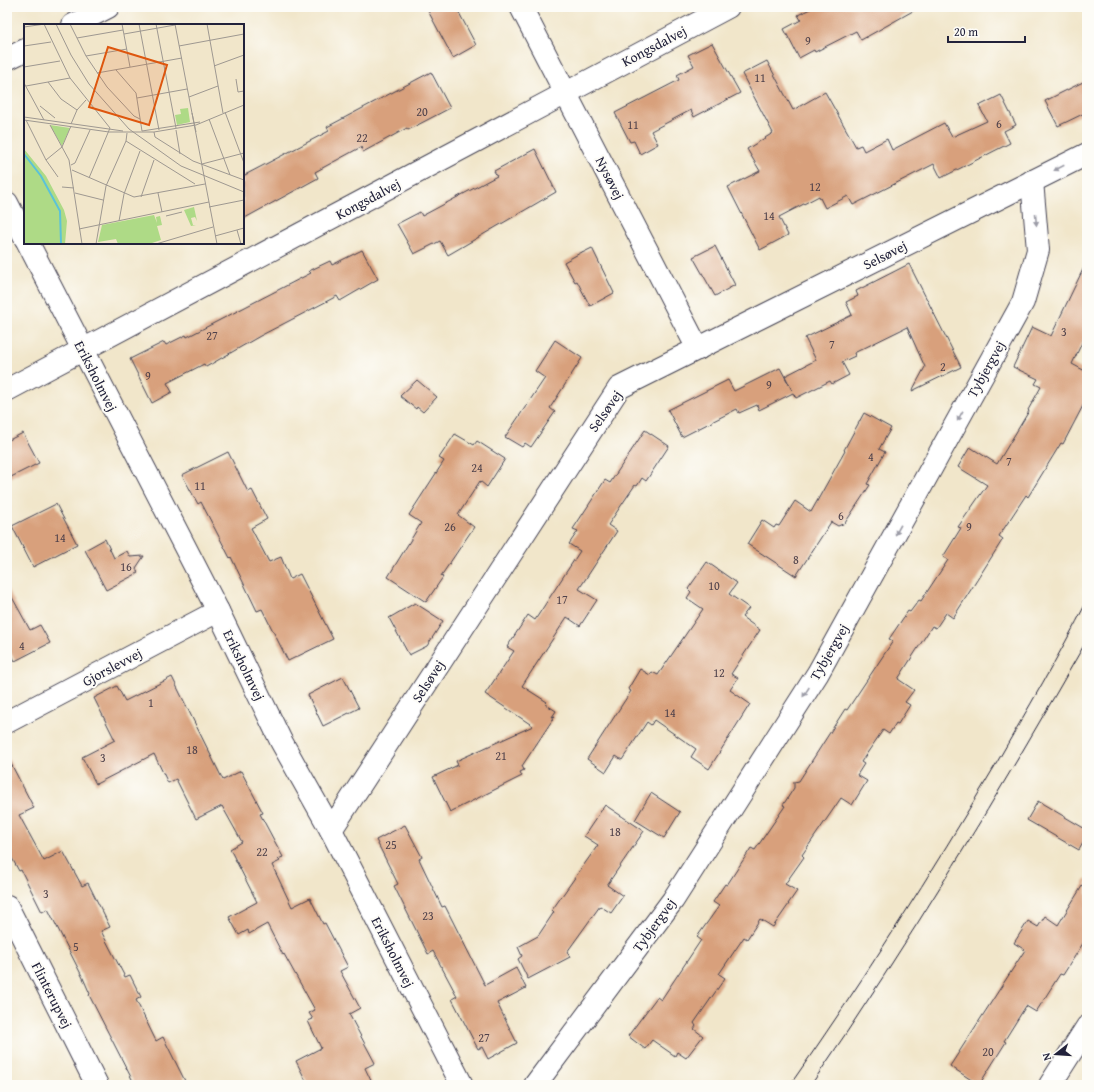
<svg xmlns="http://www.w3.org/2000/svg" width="1094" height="1092" font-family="'Gentium Book Plus',serif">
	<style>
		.building { fill: #d8a07c }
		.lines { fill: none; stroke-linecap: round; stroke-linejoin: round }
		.street-casing { stroke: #413f50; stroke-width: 24 }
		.street { stroke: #fff; stroke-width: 22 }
		.tram { stroke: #22223b; stroke-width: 1 }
		.oneway { fill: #9c9ca7 }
		.labels { text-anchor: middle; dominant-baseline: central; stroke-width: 4; stroke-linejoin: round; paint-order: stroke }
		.number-label { font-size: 12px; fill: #50424b }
		.street-label { font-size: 14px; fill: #22223b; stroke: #fdfcf7 }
		.inset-river { fill: none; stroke: #5bc2d9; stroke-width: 2 }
		.inset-road { fill: none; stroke: #9e9891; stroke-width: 1 }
		.view { fill: #de560e; fill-opacity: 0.15; stroke: #de560e; stroke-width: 2 }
		.inset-edge { fill: none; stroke: #22223b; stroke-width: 2 }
	</style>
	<rect width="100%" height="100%" fill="#fdfcf7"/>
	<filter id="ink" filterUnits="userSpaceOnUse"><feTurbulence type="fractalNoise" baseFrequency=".025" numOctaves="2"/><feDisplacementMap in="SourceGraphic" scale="8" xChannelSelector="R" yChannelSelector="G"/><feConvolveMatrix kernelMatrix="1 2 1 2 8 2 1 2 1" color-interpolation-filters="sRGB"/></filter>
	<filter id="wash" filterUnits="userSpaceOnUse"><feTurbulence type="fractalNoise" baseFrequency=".012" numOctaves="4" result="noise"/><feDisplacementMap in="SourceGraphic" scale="16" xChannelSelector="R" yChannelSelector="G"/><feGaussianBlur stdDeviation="0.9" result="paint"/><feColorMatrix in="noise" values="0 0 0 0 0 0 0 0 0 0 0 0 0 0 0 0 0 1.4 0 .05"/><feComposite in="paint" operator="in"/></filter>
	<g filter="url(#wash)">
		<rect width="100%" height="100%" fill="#f1e6ca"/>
		<g id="blocks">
			<g class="building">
				<path d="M 426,7 L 456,7 L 476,45 L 453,58 Z"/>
				<path d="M 814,7 L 920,7 L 861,40 L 856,31 L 815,52 L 814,50 L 799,58 L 784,29 L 801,20 L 798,15 Z"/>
				<path d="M 712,43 L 740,93 L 694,117 L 691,110 L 651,131 L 658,144 L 640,154 L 634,141 L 630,142 L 615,113 L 679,80 L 677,75 L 694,66 L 688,55 Z"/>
				<path d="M 767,61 L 793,110 L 825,92 L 856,147 L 861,145 L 864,151 L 887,139 L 892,150 L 944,123 L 952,137 L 987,121 L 979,106 L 1001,95 L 1016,125 L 1004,131 L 1010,143 L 941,178 L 934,164 L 853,205 L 848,196 L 825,208 L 819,196 L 779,217 L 788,235 L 760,250 L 728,187 L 760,171 L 747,149 L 773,133 L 742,74 Z"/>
				<path d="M 431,72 L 450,108 L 408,130 L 407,128 L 363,152 L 361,147 L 315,172 L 318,178 L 243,219 L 243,176 L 329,131 L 327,127 Z"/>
				<path d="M 1087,80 L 1087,112 L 1058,126 L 1045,101 Z"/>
				<path d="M 535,149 L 556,192 L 448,255 L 440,241 L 414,254 L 397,224 L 420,212 L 422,216 L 497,176 L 494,171 Z"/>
				<path d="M 715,246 L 735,285 L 715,296 L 693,257 Z"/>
				<path d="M 592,248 L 614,293 L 590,306 L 577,281 L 575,282 L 564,262 L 582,252 L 582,253 Z"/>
				<path d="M 362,250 L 378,279 L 340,301 L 337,296 L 260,336 L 206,367 L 204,364 L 167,383 L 172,392 L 152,403 L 130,359 L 164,342 L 166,345 L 186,335 L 187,337 L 311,273 L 309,271 L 330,261 L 332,265 Z"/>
				<path d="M 1087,261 L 1087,332 L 1072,364 L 1087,372 L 1087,398 L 1063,444 L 1061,443 L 1028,497 L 1026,495 L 999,536 L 1003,539 L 953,618 L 946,613 L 936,628 L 932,626 L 898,679 L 914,690 L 905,702 L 910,705 L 898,724 L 896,723 L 889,734 L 883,730 L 861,762 L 864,764 L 857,775 L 867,781 L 852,805 L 841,798 L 802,855 L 804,857 L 785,884 L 797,891 L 788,904 L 789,904 L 773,927 L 760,919 L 747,939 L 744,937 L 719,974 L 725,978 L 694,1023 L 696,1026 L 694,1029 L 703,1036 L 686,1058 L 677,1052 L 675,1056 L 652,1040 L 645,1049 L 628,1036 L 657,997 L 661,1000 L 701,940 L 697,937 L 719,906 L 713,902 L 725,884 L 727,885 L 751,848 L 755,850 L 785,806 L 783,805 L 794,788 L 794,782 L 799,781 L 845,709 L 847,710 L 893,641 L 889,639 L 908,611 L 910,612 L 919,600 L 921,601 L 948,560 L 943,557 L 961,528 L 958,527 L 987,485 L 958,467 L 970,447 L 997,464 L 1029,411 L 1028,410 L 1041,387 L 1035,384 L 1038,379 L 1013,367 L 1032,327 L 1051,336 Z"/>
				<path d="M 909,264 L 961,367 L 912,391 L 925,367 L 907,327 L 854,353 L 855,356 L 842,362 L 849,375 L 832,384 L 830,381 L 796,398 L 793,393 L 759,410 L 757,405 L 739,413 L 737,409 L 682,437 L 668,410 L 728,380 L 734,391 L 780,368 L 792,390 L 785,376 L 816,360 L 805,338 L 852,315 L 846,302 L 858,296 L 856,291 Z"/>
				<path d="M 555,340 L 582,358 L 550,408 L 555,412 L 531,447 L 525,443 L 522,447 L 505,437 L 545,378 L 535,371 Z"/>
				<path d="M 417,380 L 437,397 L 423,412 L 417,407 L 416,409 L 400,396 Z"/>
				<path d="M 864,413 L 891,428 L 879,449 L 885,452 L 867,484 L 870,485 L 845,523 L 838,526 L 831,522 L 796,576 L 747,544 L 762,520 L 774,528 L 776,525 L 779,526 L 795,501 L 811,512 L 845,451 L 844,450 Z"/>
				<path d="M 645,430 L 669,446 L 646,481 L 642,478 L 637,486 L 635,485 L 608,525 L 617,531 L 579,589 L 597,600 L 580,626 L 567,617 L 522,686 L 547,702 L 545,704 L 556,711 L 552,717 L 555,716 L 522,766 L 524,770 L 520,772 L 522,776 L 450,812 L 433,777 L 458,765 L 456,761 L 533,726 L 485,694 L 514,651 L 507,647 L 528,615 L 535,620 L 580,551 L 569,544 L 578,531 L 573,529 L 605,480 L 610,483 Z"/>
				<path d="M 23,433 L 39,463 L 7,479 L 7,441 Z"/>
				<path d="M 455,434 L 474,445 L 477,441 L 505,459 L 487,487 L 480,481 L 458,515 L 474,527 L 441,576 L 443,577 L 426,602 L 388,577 L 421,523 L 409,515 L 444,461 L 439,458 Z"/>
				<path d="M 228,452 L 248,492 L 252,490 L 267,519 L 251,528 L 269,562 L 281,557 L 290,579 L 300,574 L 333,639 L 288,661 L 262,609 L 257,611 L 231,557 L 230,558 L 201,502 L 198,504 L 182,475 Z"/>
				<path d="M 56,504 L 77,544 L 33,567 L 12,526 Z"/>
				<path d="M 105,539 L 114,558 L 127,551 L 130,557 L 144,556 L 136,568 L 138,573 L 106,590 L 85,550 Z"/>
				<path d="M 707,562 L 737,583 L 729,594 L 749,608 L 742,617 L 760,630 L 731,674 L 738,678 L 730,690 L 750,704 L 709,769 L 691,757 L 696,749 L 654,720 L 651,725 L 647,722 L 622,760 L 616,756 L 606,772 L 587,759 L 631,691 L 628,689 L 640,669 L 650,675 L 652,672 L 658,675 L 703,609 L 687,598 L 691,592 L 688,589 Z"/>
				<path d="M 7,588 L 30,630 L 40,625 L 50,643 L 15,661 L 7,646 Z"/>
				<path d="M 415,603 L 443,621 L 427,646 L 409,655 L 389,618 Z"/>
				<path d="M 172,677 L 223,780 L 241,771 L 263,813 L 260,814 L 283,857 L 278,859 L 280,861 L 272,865 L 292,907 L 310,898 L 323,924 L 325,923 L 348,967 L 340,971 L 360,1008 L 349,1014 L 375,1063 L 365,1068 L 373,1085 L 308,1085 L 296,1061 L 321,1048 L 308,1021 L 313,1019 L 309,1013 L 315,1010 L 284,954 L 283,955 L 267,924 L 249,934 L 248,930 L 239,935 L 229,917 L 257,902 L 230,849 L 242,842 L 222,806 L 196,819 L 176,779 L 168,783 L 154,754 L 96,784 L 82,757 L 115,740 L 94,698 L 117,686 L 125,701 Z"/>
				<path d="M 343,677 L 359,708 L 323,726 L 308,695 Z"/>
				<path d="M 7,756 L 34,808 L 19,815 L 44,861 L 63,851 L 82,886 L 88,883 L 110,927 L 101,931 L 125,977 L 130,975 L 141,997 L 136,1000 L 156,1041 L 163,1037 L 187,1085 L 135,1085 L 89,995 L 90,994 L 83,978 L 48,909 L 42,912 L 21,870 L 19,871 L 7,849 Z"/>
				<path d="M 651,793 L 680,812 L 664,838 L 635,820 Z"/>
				<path d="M 1038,801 L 1087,830 L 1087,836 L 1079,850 L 1027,820 Z"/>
				<path d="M 605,805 L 644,831 L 607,885 L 623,896 L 611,913 L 600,906 L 567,952 L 570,957 L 528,979 L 518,959 L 522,956 L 518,947 L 538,936 L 554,912 L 552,910 L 598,845 L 584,836 Z"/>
				<path d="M 405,825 L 422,857 L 419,859 L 442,907 L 445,906 L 485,985 L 516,968 L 526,988 L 497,1003 L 517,1043 L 488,1059 L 482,1047 L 478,1049 L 452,999 L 457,996 L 433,951 L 428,954 L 394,886 L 398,884 L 376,840 Z"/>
				<path d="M 1087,878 L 1087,937 L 1063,975 L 1060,974 L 1036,1012 L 1026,1006 L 1004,1041 L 1006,1042 L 979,1085 L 950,1066 L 1025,950 L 1014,943 L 1028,921 L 1038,927 L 1045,916 L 1058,925 Z"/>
			</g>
		</g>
	</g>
	<g filter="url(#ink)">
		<use href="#blocks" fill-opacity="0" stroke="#413f50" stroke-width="1"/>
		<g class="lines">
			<g class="street-casing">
				<g id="street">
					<path d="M 521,7 L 698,349"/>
					<path d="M 73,25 L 108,7"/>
					<path d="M 7,59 L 25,50"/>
					<path d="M 7,203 L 25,238"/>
					<path d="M 28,243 L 218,611 L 281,741 L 331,830 L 462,1085"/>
					<path d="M 7,390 L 728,7"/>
					<path d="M 7,722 L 218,611"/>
					<path d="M 331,830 L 619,388 L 1087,154"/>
					<path d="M 7,906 L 97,1085"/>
					<path d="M 535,1085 L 673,900 L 818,673 L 1017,313 L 1023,302 L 1038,250 L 1032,181"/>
					<path d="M 1050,1085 L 1087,1027"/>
				</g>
			</g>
			<use href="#street" class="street"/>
			<g class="tram">
				<path d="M 790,1085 C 863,981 931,874 996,764 C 1027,710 1059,656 1087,601"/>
				<path d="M 811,1085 C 910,941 1000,792 1087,640"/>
			</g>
		</g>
		<defs><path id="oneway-solid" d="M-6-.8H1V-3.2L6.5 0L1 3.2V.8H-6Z"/></defs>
		<g class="oneway">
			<use href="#oneway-solid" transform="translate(1059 168) rotate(153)"/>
			<use href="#oneway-solid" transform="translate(1036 220) rotate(85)"/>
			<use href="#oneway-solid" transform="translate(960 416) rotate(119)"/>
			<use href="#oneway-solid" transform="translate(898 530) rotate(119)"/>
			<use href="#oneway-solid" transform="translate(806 692) rotate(123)"/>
		</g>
	</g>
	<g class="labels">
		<g class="number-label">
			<text x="808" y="40">9</text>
			<text x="760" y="77">11</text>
			<text x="422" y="111">20</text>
			<text x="999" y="123">6</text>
			<text x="633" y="124">11</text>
			<text x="362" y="137">22</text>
			<text x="815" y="186">12</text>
			<text x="769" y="215">14</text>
			<text x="1064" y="331">3</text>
			<text x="212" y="335">27</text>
			<text x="832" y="344">7</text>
			<text x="943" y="366">2</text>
			<text x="148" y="375">9</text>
			<text x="769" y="384">9</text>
			<text x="871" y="456">4</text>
			<text x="1009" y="461">7</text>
			<text x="477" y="467">24</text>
			<text x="200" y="485">11</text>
			<text x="841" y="515">6</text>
			<text x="450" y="526">26</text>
			<text x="969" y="526">9</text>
			<text x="60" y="537">14</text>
			<text x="796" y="559">8</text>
			<text x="126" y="566">16</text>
			<text x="714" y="585">10</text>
			<text x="562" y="599">17</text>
			<text x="22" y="645">4</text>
			<text x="719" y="672">12</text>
			<text x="151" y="702">1</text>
			<text x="670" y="712">14</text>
			<text x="192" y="749">18</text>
			<text x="501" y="755">21</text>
			<text x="103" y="757">3</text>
			<text x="615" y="831">18</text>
			<text x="391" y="844">25</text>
			<text x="262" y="851">22</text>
			<text x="46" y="893">3</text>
			<text x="428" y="915">23</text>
			<text x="76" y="946">5</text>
			<text x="484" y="1037">27</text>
			<text x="988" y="1051">20</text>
		</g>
		<g class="street-label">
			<text transform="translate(654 46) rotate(-28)">Kongsdalvej</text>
			<text transform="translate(610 178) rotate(63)">Nysøvej</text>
			<text transform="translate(368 199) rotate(-28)">Kongsdalvej</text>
			<text transform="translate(885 255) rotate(-27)">Selsøvej</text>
			<text transform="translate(986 369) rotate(-61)">Tybjergvej</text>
			<text transform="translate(96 376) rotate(63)">Eriksholmvej</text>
			<text transform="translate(605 411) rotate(-55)">Selsøvej</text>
			<text transform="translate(829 652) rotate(-60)">Tybjergvej</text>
			<text transform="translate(244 665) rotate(64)">Eriksholmvej</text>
			<text transform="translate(112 667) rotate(-28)">Gjorslevvej</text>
			<text transform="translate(428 681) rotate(-57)">Selsøvej</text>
			<text transform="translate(654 925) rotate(-54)">Tybjergvej</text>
			<text transform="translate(393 952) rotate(63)">Eriksholmvej</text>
			<text transform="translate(52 995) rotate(63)">Flinterupvej</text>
		</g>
	</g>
	<g transform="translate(24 24)">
		<rect width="220" height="220" fill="#f1e6ca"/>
		<path d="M 164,84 L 166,98 L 153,101 L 151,91 L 157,90 L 156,85 ZM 26,101 L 46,104 L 38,122 ZM 0,125 L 22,152 L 40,186 L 43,197 L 41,220 L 0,220 ZM 170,183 L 173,197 L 171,193 L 167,194 L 169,201 L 172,201 L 167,202 L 160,186 ZM 130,191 L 133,199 L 132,193 L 136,192 L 138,201 L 133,202 L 137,216 L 125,220 L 94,220 L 92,215 L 74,218 L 78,201 Z" fill="#aeda86"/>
		<path class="inset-river" d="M 0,130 L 17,152 L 36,187 L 37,220"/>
		<path class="inset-road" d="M 20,0 L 46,54 L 86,104 L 65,154M 32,0 L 47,31 L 65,60 L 105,105 L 157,142 L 220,168M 46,0 L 62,32 L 83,63 L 110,92 L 116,95M 98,0 L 106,43M 115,0 L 135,106M 132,0 L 152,104M 151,0 L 193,220M 183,0 L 199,89M 0,3 L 21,0M 100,10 L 151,1M 53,14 L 99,6M 0,22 L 27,18M 155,22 L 220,10M 62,32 L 103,25M 190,42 L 220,31M 0,43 L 36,37M 92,46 L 112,69 L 118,107M 73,49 L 158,34M 212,55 L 214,68 L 220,67M 24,58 L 37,75 L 53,86M 0,59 L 20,96M 2,62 L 46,54M 165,73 L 194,62M 113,74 L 163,65M 16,82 L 31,94M 201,88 L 220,139M 168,89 L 172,108M 0,93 L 99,107M 185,95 L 206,151M 0,96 L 85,108 L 130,108 L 172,101 L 220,81M 2,96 L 22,136 L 34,153M 47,100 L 53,86 L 62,76M 26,101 L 38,123 L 47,102M 152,106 L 156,130M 118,107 L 176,98M 130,108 L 131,113 L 169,137 L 220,156M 102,117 L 171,160M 22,136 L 38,123 L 45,136 L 58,220M 178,140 L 220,129M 47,141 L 51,139 L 66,106M 48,146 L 110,173 L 181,160M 38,163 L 50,164M 51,169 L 79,176M 134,169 L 138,188M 117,173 L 130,136M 185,183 L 220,176M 142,192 L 158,188M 95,197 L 100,170 L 116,127M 55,205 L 185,178M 213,206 L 217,220M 191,212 L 220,204M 72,220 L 82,162 L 102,117 L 103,109M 132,220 L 189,203"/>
		<path class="view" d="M 84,23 L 143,41 L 125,101 L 65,83 Z"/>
		<rect width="220" height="220" class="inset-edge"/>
	</g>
	<rect width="1094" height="1092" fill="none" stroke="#fdfcf7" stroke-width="24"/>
	<g transform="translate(1056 1054) rotate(253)" stroke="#fdfcf7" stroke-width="3" paint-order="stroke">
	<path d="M0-3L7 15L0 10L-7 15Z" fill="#22223b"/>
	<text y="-6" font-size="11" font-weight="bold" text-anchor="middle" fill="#22223b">N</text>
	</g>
	<path d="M948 36v6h77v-6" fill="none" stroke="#22223b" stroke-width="2"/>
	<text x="954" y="36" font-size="12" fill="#22223b" stroke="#fdfcf7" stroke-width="3" paint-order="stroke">20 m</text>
</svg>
